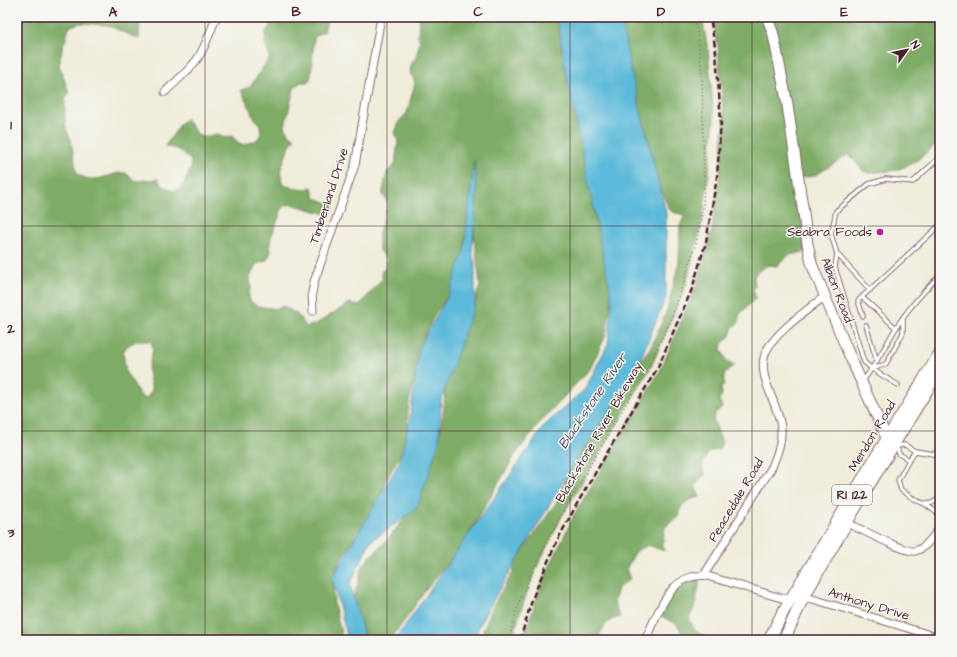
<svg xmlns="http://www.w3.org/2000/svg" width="957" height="657" font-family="'Architects Daughter',sans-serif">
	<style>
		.forest { fill: #7eac66; stroke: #646648; fill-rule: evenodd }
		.water { fill: #5bb9d9; stroke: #526c82 }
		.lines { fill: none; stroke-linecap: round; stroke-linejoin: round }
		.lane-casing { stroke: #846768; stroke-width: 5.5 }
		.street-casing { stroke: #846768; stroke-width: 9 }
		.secondary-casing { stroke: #846768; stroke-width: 12 }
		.primary-casing { stroke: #846768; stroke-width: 13 }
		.path { stroke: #846768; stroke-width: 1.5; stroke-dasharray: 1 3; stroke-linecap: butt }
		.lane { stroke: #fff; stroke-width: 3.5 }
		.street { stroke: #fff; stroke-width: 7 }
		.secondary { stroke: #fff; stroke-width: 10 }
		.primary { stroke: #fff; stroke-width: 11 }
		.rail { stroke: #4a1f2b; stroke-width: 2.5; stroke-dasharray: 6 3; stroke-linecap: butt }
		.grid { fill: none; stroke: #4a1f2b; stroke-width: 1; stroke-opacity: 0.55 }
		.poi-dot { fill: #b5179e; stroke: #f6f6f2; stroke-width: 1.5 }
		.labels { text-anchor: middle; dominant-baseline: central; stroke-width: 3; stroke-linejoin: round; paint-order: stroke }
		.shield { fill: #f6f6f2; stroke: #7e6067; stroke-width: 1 }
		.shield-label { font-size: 12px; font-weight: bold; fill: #4a1f2b }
		.street-label { font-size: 13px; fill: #4a1f2b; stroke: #f6f6f2 }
		.poi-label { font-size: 13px; fill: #4a1f2b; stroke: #f6f6f2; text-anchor: end }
		.water-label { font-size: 14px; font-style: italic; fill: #505568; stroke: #f6f6f2 }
		.neatline { fill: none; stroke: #4a1f2b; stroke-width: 1.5 }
		.grid-label { font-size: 13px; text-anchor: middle; font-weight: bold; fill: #4a1f2b }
	</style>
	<rect width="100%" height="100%" fill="#f6f6f2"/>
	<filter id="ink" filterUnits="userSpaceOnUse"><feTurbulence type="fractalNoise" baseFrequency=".025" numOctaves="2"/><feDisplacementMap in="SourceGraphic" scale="8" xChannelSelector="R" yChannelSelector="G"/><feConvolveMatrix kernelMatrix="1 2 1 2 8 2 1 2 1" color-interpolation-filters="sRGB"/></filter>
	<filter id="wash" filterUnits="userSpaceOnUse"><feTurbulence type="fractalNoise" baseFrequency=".012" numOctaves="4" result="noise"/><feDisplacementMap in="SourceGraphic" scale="16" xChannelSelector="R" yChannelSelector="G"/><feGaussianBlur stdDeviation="0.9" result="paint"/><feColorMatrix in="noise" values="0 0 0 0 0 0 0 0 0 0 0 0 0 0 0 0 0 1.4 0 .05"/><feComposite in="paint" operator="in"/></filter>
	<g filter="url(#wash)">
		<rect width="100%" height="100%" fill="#efecd9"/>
		<g class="forest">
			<path d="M 17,17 L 140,17 L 139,39 L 107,25 L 80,23 L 71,26 L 68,30 L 66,39 L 63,44 L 59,65 L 69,93 L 65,99 L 65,118 L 66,129 L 71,140 L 77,174 C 91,182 98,179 112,175 C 116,173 121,173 126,173 L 130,177 L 136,181 L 158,179 L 161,185 L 173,191 L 182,188 L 191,169 L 191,160 L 177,149 L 165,146 L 182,122 L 186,119 L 197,134 L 202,137 L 219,134 L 224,138 L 232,136 L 239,143 L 244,145 L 257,140 L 261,134 L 260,125 L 252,115 L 250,108 L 241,90 L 250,87 L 270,57 L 265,45 L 266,31 L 268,29 L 274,17 L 328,17 L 324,32 L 320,33 L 314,38 L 311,76 L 309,82 L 301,82 L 294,88 L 285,126 L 288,134 L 295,138 L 290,145 L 280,171 L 282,182 L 286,186 L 304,190 L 312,187 L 315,198 L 332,204 L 333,206 L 330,215 L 291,204 L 283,206 L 270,240 L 271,252 L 266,261 L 256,264 L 250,277 L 251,288 L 249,294 L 249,299 L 256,306 L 277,309 L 283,306 L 297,314 L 306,327 L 316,324 L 350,303 L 359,306 L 383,278 L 381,272 L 386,267 L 387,259 L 379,251 L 379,232 L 388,205 L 386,199 L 383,195 L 383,191 L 387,172 L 395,165 L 398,141 L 395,133 L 399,121 L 407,113 L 415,83 L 413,77 L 410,73 L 411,64 L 416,58 L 420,40 L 418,36 L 419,17 L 562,17 L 613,291 L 605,337 L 590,369 L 541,421 L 515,455 L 463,544 L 425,591 L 402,624 L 390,640 L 361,640 L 353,600 L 363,566 L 369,558 L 390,537 L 415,504 L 439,438 L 444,406 L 447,366 L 454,345 L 474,306 L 480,285 L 473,224 L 459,273 L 453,288 L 448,296 L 435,314 L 425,334 L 409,402 L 406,439 L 403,450 L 386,480 L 376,505 L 340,560 L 333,584 L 334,604 L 343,640 L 17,640 ZM 136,341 L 151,341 L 153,349 L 148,371 L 152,391 L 146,399 L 140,395 L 126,373 L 123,352 L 127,346 Z"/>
			<path d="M 618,17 L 702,17 L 708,50 L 714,120 L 709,174 L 702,221 L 686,285 L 652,365 L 562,516 L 534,573 L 519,616 L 513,640 L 479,640 L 494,604 L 512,574 L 518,558 L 558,500 L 574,459 L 617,394 L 652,345 L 667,310 L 679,262 L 680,226 L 685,215 L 672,212 L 668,207 L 655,175 Z"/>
			<path d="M 713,17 L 940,17 L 940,141 L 915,162 L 897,170 L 869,173 L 863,171 L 849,154 L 814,176 L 797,178 L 805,252 L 789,255 L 777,266 L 768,265 L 757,272 L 754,277 L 755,285 L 753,289 L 756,298 L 739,315 L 739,322 L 733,327 L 730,336 L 722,344 L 721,349 L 727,362 L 735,365 C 725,372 723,372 724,384 L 721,388 L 722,395 L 719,399 L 722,408 L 716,412 L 713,419 L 722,442 L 719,449 L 709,452 L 703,462 L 702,468 L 705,475 L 699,480 L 695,487 L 700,497 C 688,499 679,504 679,517 L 675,519 L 665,527 L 663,540 L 664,551 L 648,545 L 636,551 L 626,569 L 630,579 L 618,588 L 614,603 L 620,617 C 605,620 603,628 597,640 L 523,640 L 541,585 L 574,515 L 661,369 L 697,284 L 712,231 L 721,166 L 724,121 L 718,47 Z"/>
			<path d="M 699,576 L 699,586 L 696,599 L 697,602 L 689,618 L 695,631 L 711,640 L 681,640 L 683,635 L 677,624 L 659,615 L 676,585 Z"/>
		</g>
		<g class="water">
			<path d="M 557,17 L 620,17 L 631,71 L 666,213 L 666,297 L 634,375 L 576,460 L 484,616 L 473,640 L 395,640 L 545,425 L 585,389 L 608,344 L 612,300 L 566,72 Z"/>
			<path d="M 474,160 L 477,193 L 472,252 L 475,264 L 475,302 L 441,401 L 439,442 L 417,508 L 370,542 L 350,584 L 365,640 L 348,640 L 332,578 L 399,463 L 410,419 L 419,347 L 449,294 L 464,251 Z"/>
		</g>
	</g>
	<g filter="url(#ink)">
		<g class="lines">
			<g class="lane-casing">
				<g id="lane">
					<path d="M 837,254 L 835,267 L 864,362 L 872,369 L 898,385"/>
					<path d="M 870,290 L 837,254 L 831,234 L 836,211 L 869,184 L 886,179 L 913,182 L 940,157"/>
					<path d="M 862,297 L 858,301 L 863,316"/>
					<path d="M 866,325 L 877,362"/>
					<path d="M 896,328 L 862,297 L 940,225"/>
					<path d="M 872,369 L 886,364 L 903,333 L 903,319"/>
					<path d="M 863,381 C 876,364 885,346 896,328 C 908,308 924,291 940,275"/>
					<path d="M 896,445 L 899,454 L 909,460 L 898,480 L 901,490 C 913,498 929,513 940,496"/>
					<path d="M 896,446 L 905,445 L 915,451 L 934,454 L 940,458"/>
					<path d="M 909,460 L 915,451"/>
					<path d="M 925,504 L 940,515"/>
				</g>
			</g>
			<g class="street-casing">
				<g id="street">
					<path d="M 165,92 C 176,81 189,71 198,58 C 206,45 211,31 216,17"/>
					<path d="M 313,311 L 312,293 L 314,282 L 355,165 L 381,17"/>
					<path d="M 847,523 C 859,528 905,553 915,551 C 926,548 933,536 940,528"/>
					<path d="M 704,575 L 772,467 C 777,454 782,443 781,428 C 779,404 757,378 765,354 C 772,335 808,309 824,297"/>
					<path d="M 645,640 C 655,620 667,583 691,577 C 695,576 700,576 704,575 L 781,598 L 803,598 L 813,599 L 940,638"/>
				</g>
			</g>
			<g class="secondary-casing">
				<path id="secondary" d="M 767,17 L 773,33 L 787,102 L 804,217 L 807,241 L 812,265 L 848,352 L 887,439 L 892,442"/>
			</g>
			<g class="primary-casing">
				<g id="primary">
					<path d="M 769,640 L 783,612 L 871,465 L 940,353"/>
					<path d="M 784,640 L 803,598 L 864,493 L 940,369"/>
				</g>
			</g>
			<path class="path" d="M 509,640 L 519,602 L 536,564 L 562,514 L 651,361 L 670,322 L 684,281 L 697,239 L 703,209 L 704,185 L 702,75 L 697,31 L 693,17"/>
			<use href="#lane" class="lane"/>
			<use href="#street" class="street"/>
			<use href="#secondary" class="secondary"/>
			<use href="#primary" class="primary"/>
			<path class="rail" d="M 520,640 L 533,597 L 549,559 L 558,539 L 578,502 L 658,367 L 692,289 L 706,242 L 717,177 L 721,121 L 716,52 L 710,17"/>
		</g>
	</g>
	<path class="grid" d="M 205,17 L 205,640M 387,17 L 387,640M 570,17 L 570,640M 752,17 L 752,640M 17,226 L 940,226M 17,431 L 940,431"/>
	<circle class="poi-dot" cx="880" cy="232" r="4"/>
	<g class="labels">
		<rect class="shield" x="832" y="485" width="40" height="20" rx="3"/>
		<g class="shield-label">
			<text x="852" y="495">RI 122</text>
		</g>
		<g class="street-label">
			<text transform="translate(329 196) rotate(-72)">Timberland Drive</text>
			<text transform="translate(837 290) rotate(69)">Albion Road</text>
			<text transform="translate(599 432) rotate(-60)">Blackstone River Bikeway</text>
			<text transform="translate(872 436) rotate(-59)">Mendon Road</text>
			<text transform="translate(736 500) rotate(-59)">Peacedale Road</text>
			<text transform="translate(869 604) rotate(17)">Anthony Drive</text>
		</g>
		<g class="poi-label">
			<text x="872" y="232">Seabra Foods</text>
		</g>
		<g class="water-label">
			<text transform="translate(593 401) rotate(-56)">Blackstone River</text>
		</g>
	</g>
	<rect width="957" height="657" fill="none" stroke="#f6f6f2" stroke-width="44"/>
	<g transform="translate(907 50) rotate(57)" stroke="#f6f6f2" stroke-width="3" paint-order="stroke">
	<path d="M0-3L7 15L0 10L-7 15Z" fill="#4a1f2b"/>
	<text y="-6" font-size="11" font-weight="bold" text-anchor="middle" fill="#4a1f2b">N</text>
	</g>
	<rect x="22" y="22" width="913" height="613" class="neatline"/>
	<g class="grid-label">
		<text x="113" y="16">A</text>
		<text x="296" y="16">B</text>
		<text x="478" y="16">C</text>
		<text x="661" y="16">D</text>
		<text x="844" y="16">E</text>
		<text x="11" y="129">1</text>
		<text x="11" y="333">2</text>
		<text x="11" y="537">3</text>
	</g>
</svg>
